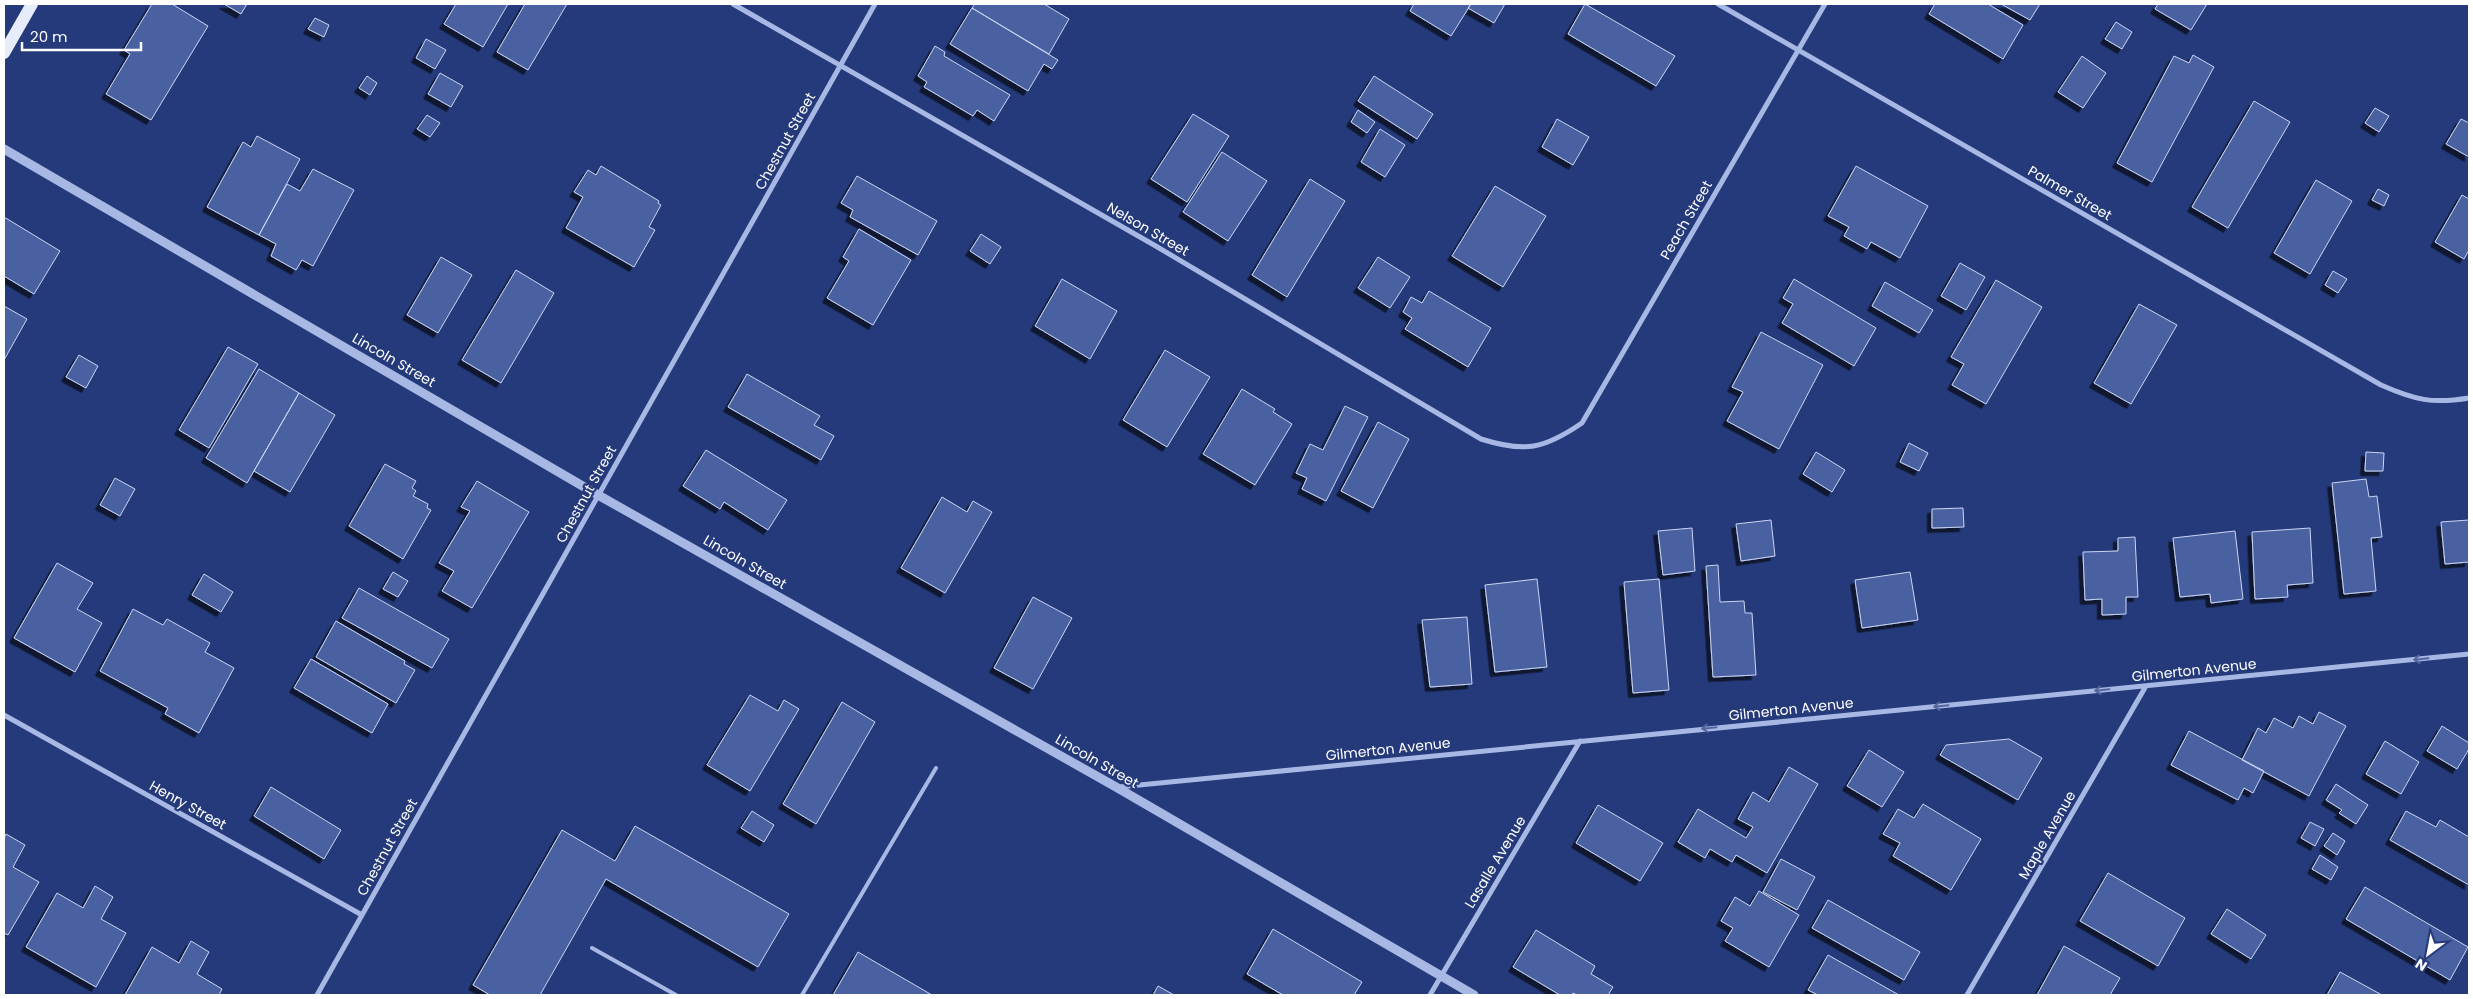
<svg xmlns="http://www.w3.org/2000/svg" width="2473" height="999" viewBox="0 0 2473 999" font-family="Poppins,sans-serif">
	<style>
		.building { fill: #4961a1; stroke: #cad5f3; filter: url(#shadow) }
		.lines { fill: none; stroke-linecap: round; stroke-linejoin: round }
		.service { stroke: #a8b8e4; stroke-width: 4 }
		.minor { stroke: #a8b8e4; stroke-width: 5 }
		.tertiary { stroke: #a8b8e4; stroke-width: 9 }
		.primary { stroke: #e7ecfc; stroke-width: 12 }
		.oneway { stroke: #53669f }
		.labels { text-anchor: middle; stroke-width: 4.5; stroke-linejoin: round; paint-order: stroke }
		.street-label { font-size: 14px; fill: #fff; stroke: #253a7a }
	</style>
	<defs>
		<filter id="shadow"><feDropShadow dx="-4.5" dy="4.5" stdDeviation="0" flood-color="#0009"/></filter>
	</defs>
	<rect width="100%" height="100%" fill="#253a7a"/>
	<path class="building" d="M152,4H172L208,26L151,120L106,94L130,54L124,50Z
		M224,4H247L241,14Z
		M456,4H508L483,47L444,24Z
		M525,4H567L528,70L497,52Z
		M975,4H1044L1069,19L1049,54L972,8Z
		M1414,4H1471L1451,36L1410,11Z
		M1471,4H1505L1494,23L1468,8Z
		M1585,4L1675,56L1656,86L1568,34Z
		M1935,4H1988L2023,25L2003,59L1929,14Z
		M2001,4H2040L2030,20Z
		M2158,4H2207L2191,30L2155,9Z
		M972,8L1058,60L1052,69L1044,64L1028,91L950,44Z
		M315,18L329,25L324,37L308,29Z
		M2116,22L2132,32L2122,49L2105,39Z
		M426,39L446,50L435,69L416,58Z
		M935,46L945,52L944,56L1010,95L994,121L977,110L973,116L924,87L927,82L918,76Z
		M2193,55L2214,67L2152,182L2117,163L2174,56L2189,63Z
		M2082,56L2106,73L2083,108L2058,92Z
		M440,73L463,86L451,107L428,94Z
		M367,76L377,83L370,95L359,88Z
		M1374,76L1433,114L1417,139L1358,101Z
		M2254,101L2290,122L2228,228L2192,207Z
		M2375,108L2389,116L2379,132L2365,123Z
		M1358,110L1375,122L1367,133L1351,122Z
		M1193,114L1229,136L1187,202L1151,179Z
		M427,115L440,123L430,137L417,129Z
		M1557,119L1589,137L1573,165L1542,147Z
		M2461,119L2469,123V157L2446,144Z
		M1380,129L1405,145L1385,177L1361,162Z
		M257,136L300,159L259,235L207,207L243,142L251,147Z
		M1222,152L1267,181L1228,241L1183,212Z
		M601,166L659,201L658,203L661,205L649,227L655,230L634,267L566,228L583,197L574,192L588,170L596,175Z
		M1856,166L1928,206L1900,258L1871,242L1867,249L1844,236L1849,227L1828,216Z
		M313,169L354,190L313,266L302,260L296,270L271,256L276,244L259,235L287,184L300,191Z
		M857,176L937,221L918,255L850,217L853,210L841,203Z
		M1310,179L1345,201L1287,297L1252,275Z
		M2316,180L2352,201L2310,274L2274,253Z
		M1495,186L1546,216L1503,287L1452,256Z
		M2378,189L2389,195L2384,206L2372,200Z
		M2462,195L2469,199V250L2464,259L2435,242Z
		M4,217L60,251L34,294L4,276Z
		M859,229L911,260L873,325L827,298L849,261L843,257Z
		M981,234L1001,247L990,264L970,251Z
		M441,257L472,275L438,333L407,315Z
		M1378,257L1410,277L1390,308L1358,288Z
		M1960,263L1985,277L1966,310L1941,296Z
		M516,270L554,293L501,383L462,360Z
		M2333,271L2347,279L2338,293L2325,285Z
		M1062,279L1117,311L1090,359L1035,326Z
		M1794,279L1876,328L1854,366L1782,323L1793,304L1783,298Z
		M1996,280L2042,307L1986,404L1952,385L1964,364L1951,357Z
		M1885,282L1933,310L1919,333L1872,306Z
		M1429,291L1491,328L1468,367L1405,329L1412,318L1403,312L1411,297L1422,303Z
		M2139,304L2177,325L2131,404L2094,383Z
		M4,306L27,319L4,360Z
		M1761,332L1823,365L1779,449L1727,421L1743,392L1732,387Z
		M228,347L258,364L209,448L179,430Z
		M1165,350L1210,377L1167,447L1123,420Z
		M79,355L98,366L86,388L66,377Z
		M259,369L299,393L247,483L206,458Z
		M747,374L820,416L814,425L834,436L821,460L728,407Z
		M1242,389L1275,409L1273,412L1292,424L1255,485L1203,454Z
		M299,393L335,415L290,492L254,471Z
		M1345,406L1368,417L1326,501L1302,489L1307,478L1296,473L1310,444L1323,450Z
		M1378,422L1409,439L1373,508L1341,491Z
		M1909,443L1928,453L1919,471L1900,462Z
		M706,450L787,500L768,530L724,502L720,509L683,486Z
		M1816,452L1845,470L1832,492L1803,474Z
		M2366,452L2384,453L2383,471H2365Z
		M385,464L416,481L412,488L416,491L413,496L428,504L427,508L431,510L403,559L349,526Z
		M115,478L135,489L120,516L100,505Z
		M2366,479L2369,497L2377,496L2382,537L2371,538L2376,591L2344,594L2332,483Z
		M477,481L529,512L472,608L442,591L454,571L439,563L470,511L461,507Z
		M942,497L967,512L973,501L992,512L945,593L901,568Z
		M1963,508L1964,527L1932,528V509Z
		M1771,520L1775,556L1741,561L1736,524Z
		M2469,520V562L2445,564L2441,522Z
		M1692,528L1695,571L1663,575L1658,531Z
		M2310,528L2313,583L2287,585L2288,597L2255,599L2252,532Z
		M2235,531L2243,599L2211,603L2210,594L2180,597L2173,538Z
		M2135,537L2138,597H2126V614L2102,615V599L2085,600L2083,552L2118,551V538Z
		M57,563L93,583L77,609L102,623L75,672L14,638Z
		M1718,565L1720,602L1744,601L1745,613H1752L1756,675L1713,677L1706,566Z
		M393,572L408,581L398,597L383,589Z
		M1910,572L1918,620L1862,628L1855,580Z
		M204,574L233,592L221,612L192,595Z
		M1537,579L1547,667L1495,672L1485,585Z
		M1659,579L1669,690L1633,693L1624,582Z
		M359,588L449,639L432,668L342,618Z
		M1033,597L1072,618L1033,689L994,668Z
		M133,609L163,625L167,619L210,643L205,652L234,668L199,733L165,714L168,708L100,671Z
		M1467,617L1472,684L1430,687L1422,620Z
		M336,621L405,661L404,664L415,670L396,703L316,657Z
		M311,659L388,704L372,733L294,688Z
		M750,695L778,711L784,700L799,709L750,791L707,765Z
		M842,702L875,722L816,824L783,804Z
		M2319,712L2346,726L2309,796L2242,760L2258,728L2266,733L2274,718L2293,728L2299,716L2313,724Z
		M2442,726L2469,743V749L2457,769L2427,751Z
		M2189,731L2264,771L2253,793L2244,788L2238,800L2171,765Z
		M2009,739L2042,758L2018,800L1940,755L1946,745Z
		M2385,741L2419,762L2401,794L2366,774Z
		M1869,750L1904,772L1882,807L1847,786Z
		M1789,767L1818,784L1767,873L1736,855L1732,862L1710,849L1705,858L1678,842L1698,809L1746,838L1753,827L1738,819L1753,792L1769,802Z
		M2336,784L2368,805L2356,824L2339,813L2342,810L2326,800Z
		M271,787L341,830L324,859L254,816Z
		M1923,804L1981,839L1951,890L1893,856L1900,843L1883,834L1898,809L1914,818Z
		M1598,805L1663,843L1640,881L1576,843Z
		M752,811L774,825L764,842L741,828Z
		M2406,811L2436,827L2440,820L2469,837V885L2390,840Z
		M2310,822L2324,829L2315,846L2301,838Z
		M635,826L789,914L758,967L606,879L540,995H490L473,985L562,830L615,861Z
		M2333,833L2345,841L2337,855L2324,846Z
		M6,834L25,845L13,867L39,882L8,935L4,933V838Z
		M2320,855L2338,867L2331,880L2312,869Z
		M1781,859L1815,877L1797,910L1763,892Z
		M2108,873L2185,918L2158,966L2080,921Z
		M95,886L113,897L101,919L126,933L96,987L26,947L57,893L83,908Z
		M2365,887L2468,947L2450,980L2346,919Z
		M1759,891L1799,915L1769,967L1725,941L1733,928L1721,921L1735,897L1750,906Z
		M1828,900L1920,952L1904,980L1812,928Z
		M2227,909L2266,935L2251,959L2211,934Z
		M1273,929L1362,982L1354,995H1283L1247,974Z
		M1536,930L1595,966L1591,974L1613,987L1608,995H1577L1573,993L1572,995H1560L1513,967Z
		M191,941L209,952L197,974L222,989L219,995H125L152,947L179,963Z
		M2064,946L2120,978L2110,995H2037Z
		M858,952L932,995H833Z
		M1828,955L1899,995H1818L1808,990Z
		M2340,972L2382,995H2327Z
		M1158,986L1174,995H1153Z"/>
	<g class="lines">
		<path class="service" d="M592,948L676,995
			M802,995L936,768"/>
		<path class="minor" d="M733,4L1154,245L1481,439C1525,453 1544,449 1582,423L1825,4
			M1718,4L2381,385C2415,400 2432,404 2469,398
			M4,715L362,915
			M1119,787L2469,654
			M317,995L875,4
			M1430,995L1580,741
			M1967,995L2146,686"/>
		<path class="tertiary" d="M4,149L598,495L1116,787L1474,995"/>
		<path class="primary" d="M4,53L32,4"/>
	</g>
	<defs><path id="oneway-shaft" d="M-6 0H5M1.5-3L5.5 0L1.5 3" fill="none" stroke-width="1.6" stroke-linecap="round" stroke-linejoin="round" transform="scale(1.25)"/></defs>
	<g class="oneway">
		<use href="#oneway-shaft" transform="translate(2421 659) rotate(174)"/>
		<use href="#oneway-shaft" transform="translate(2102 690) rotate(174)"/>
		<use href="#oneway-shaft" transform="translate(1941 706) rotate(174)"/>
		<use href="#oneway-shaft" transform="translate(1709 728) rotate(174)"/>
	</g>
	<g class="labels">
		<g class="street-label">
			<text transform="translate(785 141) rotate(-61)" y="5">Chestnut Street</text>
			<text transform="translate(2070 193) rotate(30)" y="5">Palmer Street</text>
			<text transform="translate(1686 220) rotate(-60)" y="5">Peach Street</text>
			<text transform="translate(1148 229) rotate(30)" y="5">Nelson Street</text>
			<text transform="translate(394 360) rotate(30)" y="5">Lincoln Street</text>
			<text transform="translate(586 494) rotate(-61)" y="5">Chestnut Street</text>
			<text transform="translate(745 562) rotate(30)" y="5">Lincoln Street</text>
			<text transform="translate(2194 670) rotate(-6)" y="5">Gilmerton Avenue</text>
			<text transform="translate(1791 709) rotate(-6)" y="5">Gilmerton Avenue</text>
			<text transform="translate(1388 749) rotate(-6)" y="5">Gilmerton Avenue</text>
			<text transform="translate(1097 761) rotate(30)" y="5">Lincoln Street</text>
			<text transform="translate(188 805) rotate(29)" y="5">Henry Street</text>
			<text transform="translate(2047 835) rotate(-60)" y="5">Maple Avenue</text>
			<text transform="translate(387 847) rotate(-61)" y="5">Chestnut Street</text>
			<text transform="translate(1495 862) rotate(-59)" y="5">Lasalle Avenue</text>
		</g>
	</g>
	<rect width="2473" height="999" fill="none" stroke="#ffffff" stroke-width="10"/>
	<g transform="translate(2428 954) rotate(212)" stroke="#253a7a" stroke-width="4" paint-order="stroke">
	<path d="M0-4L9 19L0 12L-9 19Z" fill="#ffffff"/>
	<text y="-8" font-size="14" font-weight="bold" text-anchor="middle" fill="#ffffff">N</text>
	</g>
	<path d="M22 42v8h119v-8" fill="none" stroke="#ffffff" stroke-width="2.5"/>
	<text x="30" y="42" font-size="15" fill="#ffffff" stroke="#253a7a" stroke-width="4" paint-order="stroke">20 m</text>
</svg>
